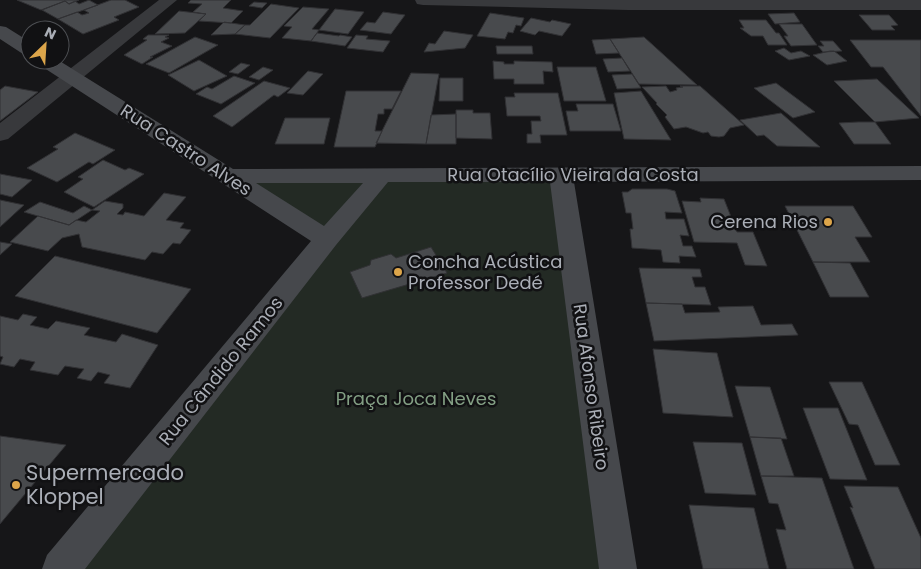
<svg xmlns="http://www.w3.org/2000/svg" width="921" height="569" viewBox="0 0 921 569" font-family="Poppins,sans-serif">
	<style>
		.green { fill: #232a24 }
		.building { fill: #484a4d; stroke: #313134 }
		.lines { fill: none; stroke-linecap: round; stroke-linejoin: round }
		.street { fill: #38393c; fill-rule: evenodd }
		.secondary { fill: #46484c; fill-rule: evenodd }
		.poi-dot { fill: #dca54a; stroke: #111113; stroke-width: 2 }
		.labels { text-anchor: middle; stroke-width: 5; stroke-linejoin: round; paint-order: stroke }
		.street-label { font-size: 18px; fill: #aaaeb6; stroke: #111113 }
		.poi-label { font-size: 18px; fill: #aaaeb6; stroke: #111113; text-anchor: end }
		.park-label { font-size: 18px; fill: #839f84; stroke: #111113 }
		.near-poi-label { font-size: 21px; fill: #aaaeb6; stroke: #111113; text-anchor: start }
	</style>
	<rect width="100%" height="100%" fill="#161618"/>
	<path class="green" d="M561,175L614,569H61L327,240L226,176Z"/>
	<path class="building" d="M17,0H79L69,4L65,1L41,10Z
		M89,0L98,5L58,19L42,10L65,1L69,4L75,1L79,4Z
		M111,0H125L139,7L114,17L119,20L83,34L58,19L77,12L82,15L89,13L84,10Z
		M191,0H231L223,8L243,11L231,23L199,21L206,14L193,12L202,4L188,3Z
		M254,2L267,3L262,8L249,6Z
		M271,4L299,8L270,38L235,34L245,25H250Z
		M303,7L329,9L312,29L319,30L311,41L282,38L292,27L284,26Z
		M335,9L364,12L348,34L319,30Z
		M179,11L206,14L185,33L155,34Z
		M383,12L405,15L391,34L360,30L367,22L375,23Z
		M490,13L524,18L521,26L516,25L513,33L508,32L505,39L477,36Z
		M794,13L800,22L775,24L768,14Z
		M859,15H889L898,25L891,26L895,30H872Z
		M531,18L550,22L552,20L571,24L562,36L539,31L535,35L520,31Z
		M739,20H766L776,33H779L787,45H768L763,36H751L740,28H744Z
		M224,22L245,25L235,34L211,35Z
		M779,24H802L817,45L791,46L784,36H788Z
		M444,31L473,35L465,48L424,52L429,43L435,44Z
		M317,33L339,36L340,35L352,37L345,46L311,41Z
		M148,35H169L165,37L169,38L161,42L172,46L150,57H153L142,64L124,55L147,40L143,39Z
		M356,35L368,36L366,39L390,41L383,52L347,48Z
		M195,37L218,45L169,73L146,64Z
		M644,37L697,85L639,84L610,39Z
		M610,39L619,53L596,54L592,40Z
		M850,40H921V116L883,67H871Z
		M820,41H833L842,51L823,52L818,46H824Z
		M496,46H532L533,54H497Z
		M784,48L791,53L801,51L810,56L789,60L775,51Z
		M830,51H834L847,61L827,65L813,55Z
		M622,58L630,71L608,72L603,59Z
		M199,60L227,76L194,91L168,75Z
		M493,61L504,62V64H514V61L552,62L553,72L543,71L544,84H514V79H494Z
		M241,63L250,65L238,74L229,72Z
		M263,67L273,70L259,80L249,77Z
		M557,67H596L606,101H564Z
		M308,71L323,74L303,95L287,93Z
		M411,73L439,74L426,144L376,143Z
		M632,74L641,88L617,89L612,75Z
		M234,76L255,83L221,104L196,94L207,87L212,89Z
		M440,78H463V101H439Z
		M877,79L919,118L875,122L834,81Z
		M264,81L290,88L278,97L274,95L232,127L213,116Z
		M776,83L815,112L793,118L754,88Z
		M5,86L38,92L0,121V90Z
		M666,86L670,92L677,90L676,88L683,87L680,86H700L744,125L730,128L724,136L719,137L711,136L708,132L703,133L686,127L674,129L665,117L667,115L656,104L657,103L642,87Z
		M346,91H401L392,109H384V114H378L375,131H382L375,147H334Z
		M641,91L671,140L624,139L614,93Z
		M514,93H558L567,135H540L541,143H527V134H532L531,121H541L540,116H507L505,97H515Z
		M576,104H613L621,131H570L566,111H578Z
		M456,110H473V113H490L492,139L456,138Z
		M781,113L820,147L777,146L764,135L757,136L740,120Z
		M456,114V144H426L431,115Z
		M285,118H330L324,144H275Z
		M858,122H875L891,144H854L839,123Z
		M75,133L115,150L93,164L89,162L57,182L27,168L58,149L53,147Z
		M103,160L125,170L129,168L144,174L94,207L64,192L83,179L78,177Z
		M0,174L32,180L12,197L0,194Z
		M632,189H667L675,191L682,213L665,212L666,219H684L689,236L680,235L683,246H692L696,257L679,256L680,263L663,262L661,250L632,248L630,229H633L631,213H626L622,192H628Z
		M164,193L186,197L166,220L184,223L180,228L191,230L180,244L173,243L163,254L152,252L145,260L82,247L79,234L62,238L48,251L10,242L38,216L69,225L76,220L86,222L100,211L92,210L105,201L123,204V208L117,214L123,215L125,212L144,216Z
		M700,198L724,199L737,232H753L767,266L745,265L737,243L694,242L682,201L701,202Z
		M0,200L24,205L0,227Z
		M40,202L73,213L84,206L92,210L69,225L24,212Z
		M785,206H853L872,237H855L870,262H813Z
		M0,242L12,244L0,255Z
		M431,247L447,273L362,298L350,272L370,265L371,260L391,254L396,258Z
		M55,256L191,289L157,333L15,296Z
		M813,262L850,263L869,297H830Z
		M639,268L700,269L702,277H692L695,287H705L711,305L646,303Z
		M646,303L682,304L685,313L720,312L718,307L753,306L761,325L792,324L798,335L654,341Z
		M23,314L37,317L30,325L48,329L56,321L90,328L84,335L116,342L122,334L158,345L130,388L104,383L110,375L98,372L91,381L77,378L84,369L65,366L58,375L30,370L35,362L20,359L14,367L0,364L3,357L0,356V316L18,320Z
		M653,349L717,353L733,417L663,413Z
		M829,382H862L900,465H875L858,425L849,424Z
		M735,386L770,387L787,439L750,437Z
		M803,408H838L867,480L830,479Z
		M0,436L66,445L0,524Z
		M750,437L781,438L794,476H761Z
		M693,442L742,443L756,495L705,493Z
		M761,476L822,478L854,569H787L776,529L786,530L778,504L769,503Z
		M844,486L898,487L921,538V569H875L850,507L853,508Z
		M689,505L754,508L769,569H703Z"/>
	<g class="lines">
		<path class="street" d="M159,0H177L8,139L0,141V123Z
			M415,0H921V10H628L423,5L417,4Z"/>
		<path class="secondary" d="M0,26L6,27L30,42V56L23,54L0,39Z
			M36,60H58L233,169L921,166V180L574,182L637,569H599L550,182H388L336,245L85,569H42L47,555L311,241L38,64ZM256,183H363L324,226Z"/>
	</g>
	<g class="poi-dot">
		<circle cx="828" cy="222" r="5"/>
		<circle cx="398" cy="272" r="5"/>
		<circle cx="16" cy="485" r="5"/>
	</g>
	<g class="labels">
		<g class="street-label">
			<text transform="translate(186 150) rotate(33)" y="6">Rua Castro Alves</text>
			<text x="573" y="181">Rua Otacílio Vieira da Costa</text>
			<text transform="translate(221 371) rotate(-51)" y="6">Rua Cândido Ramos</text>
			<text transform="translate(591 387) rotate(82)" y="6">Rua Afonso Ribeiro</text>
		</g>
		<g class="poi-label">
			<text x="818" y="228">Cerena Rios</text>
			<text x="408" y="268" text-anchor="start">Concha Acústica<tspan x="408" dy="21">Professor Dedé</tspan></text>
		</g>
		<g class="park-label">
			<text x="416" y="405">Praça Joca Neves</text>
		</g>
		<g class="near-poi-label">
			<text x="26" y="480">Supermercado<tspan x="26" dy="24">Kloppel</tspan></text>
		</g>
	</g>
	<g transform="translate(45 45) rotate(25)"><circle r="24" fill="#111113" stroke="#4e5054"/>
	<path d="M0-4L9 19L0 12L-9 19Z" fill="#dca54a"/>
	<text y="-8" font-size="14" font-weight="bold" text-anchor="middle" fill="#aaaeb6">N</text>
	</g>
</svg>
